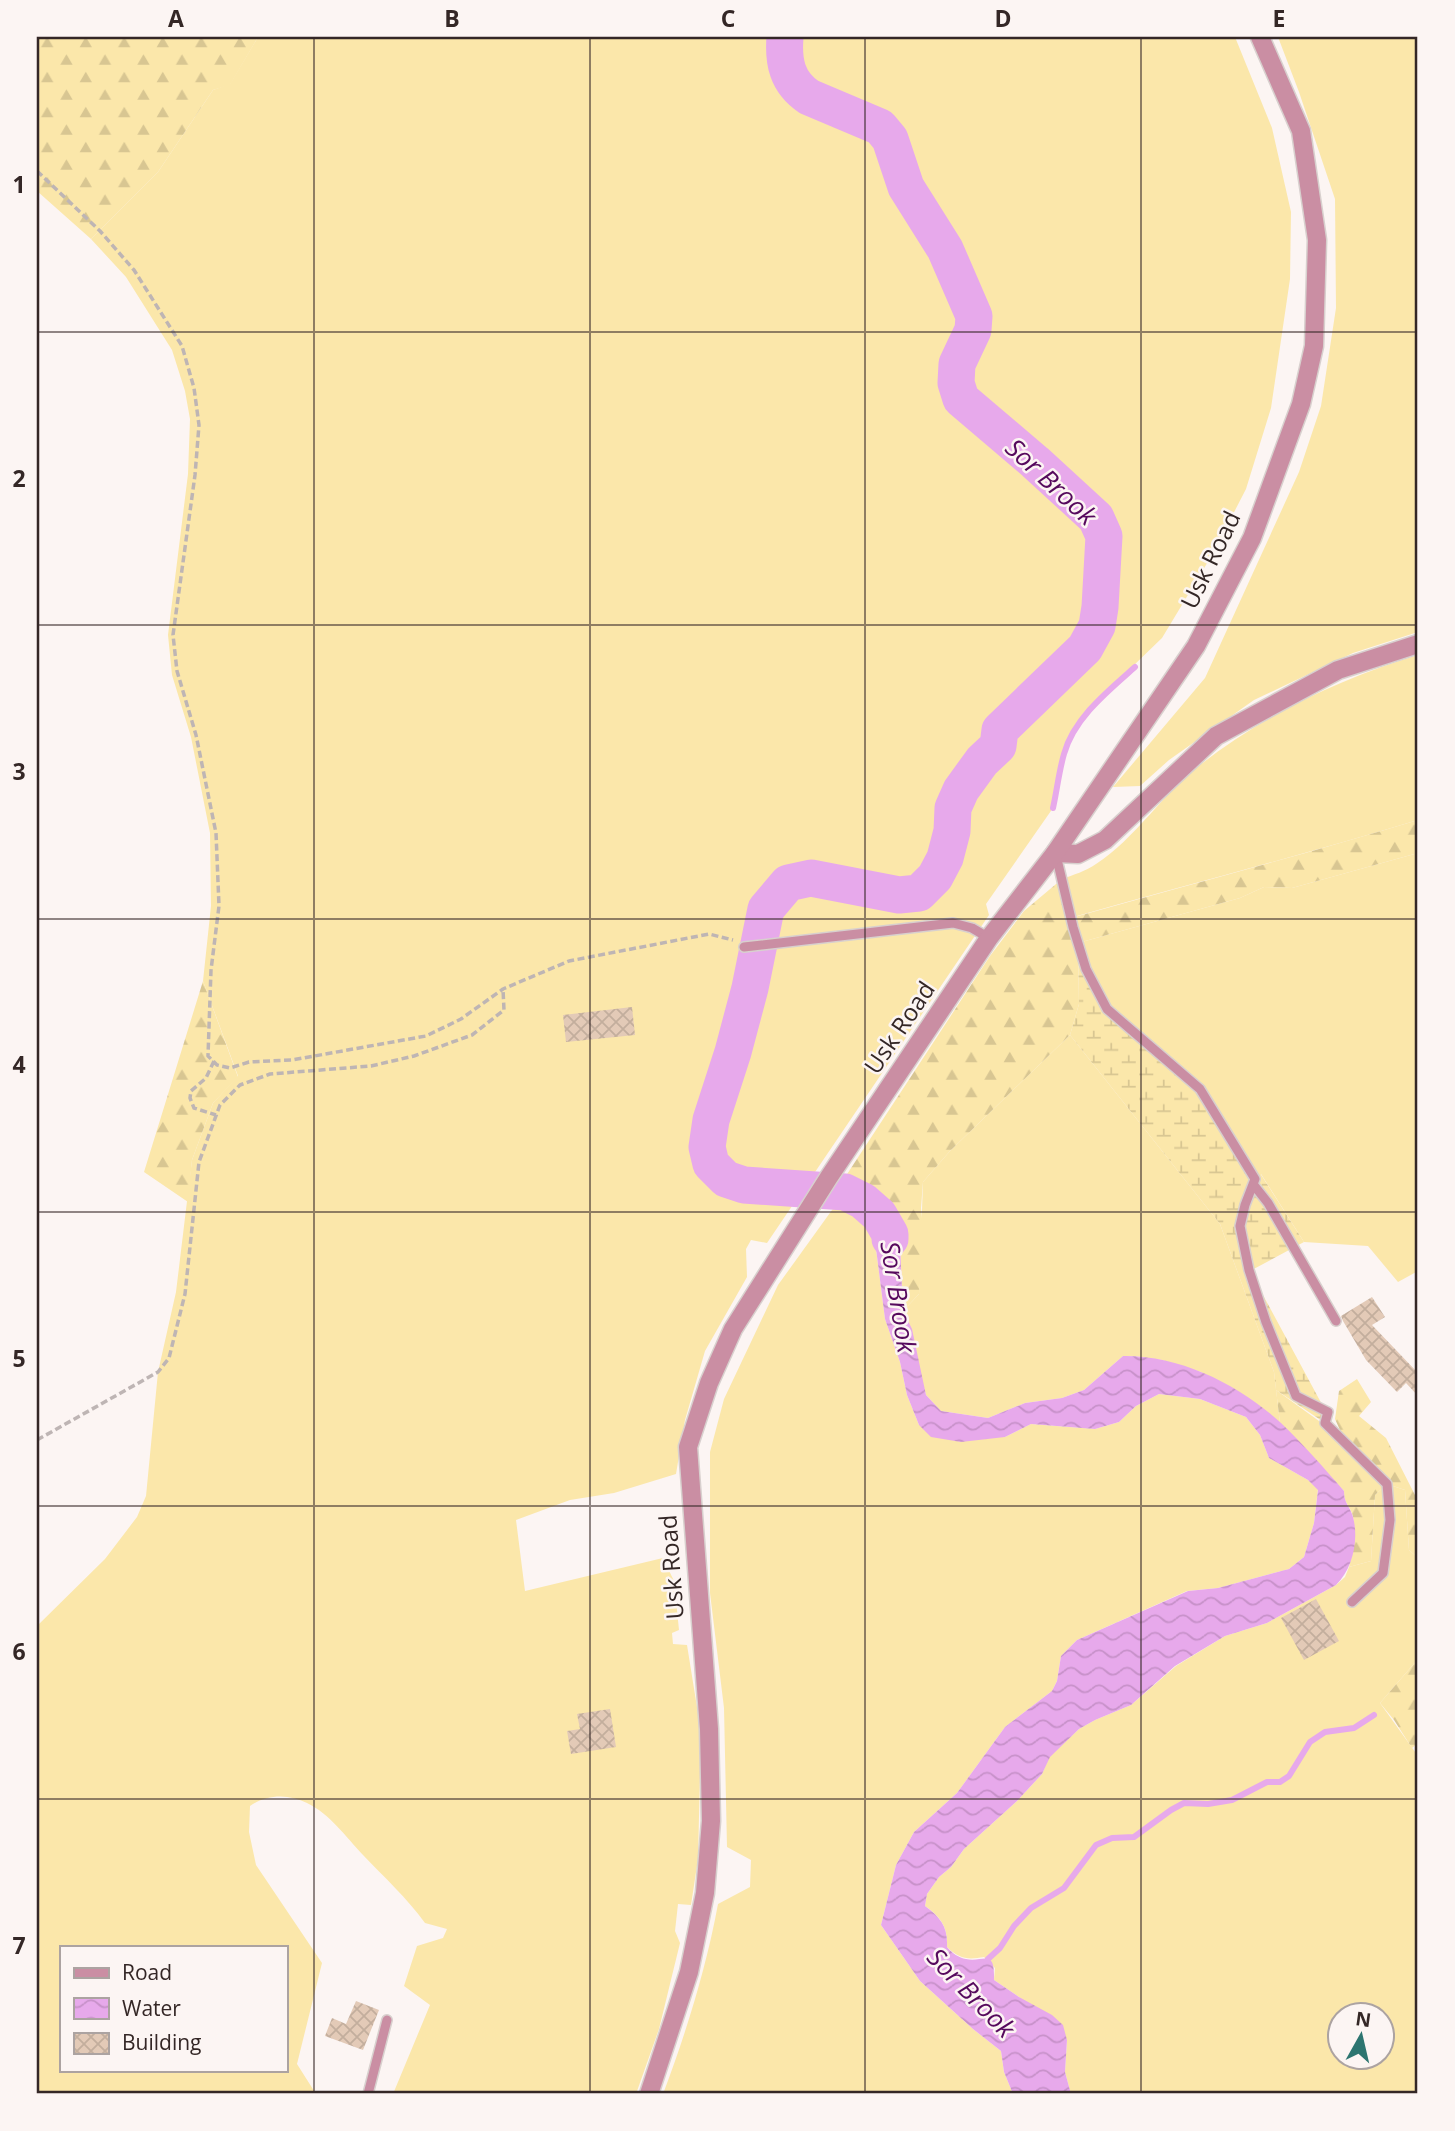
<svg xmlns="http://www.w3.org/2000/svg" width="1455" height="2131" viewBox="0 0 1455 2131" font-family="'Open Sans',sans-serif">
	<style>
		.grass { fill: #fbe7aa; fill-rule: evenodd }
		.forest { fill: url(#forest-firs) }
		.wetland { fill: url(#wetland-marsh) }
		.water { fill: url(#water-waves) }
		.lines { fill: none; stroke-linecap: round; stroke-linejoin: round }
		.stream { stroke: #e7a9eb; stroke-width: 6 }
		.river { stroke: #e7a9eb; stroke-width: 37 }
		.building { fill: url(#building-cross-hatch) }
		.service-casing { stroke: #d8d0ce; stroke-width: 12 }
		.minor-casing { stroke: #d8d0ce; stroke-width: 21 }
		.tertiary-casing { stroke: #d8d0ce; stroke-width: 21 }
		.path { stroke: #beb5b4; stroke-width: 3.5; stroke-dasharray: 7 3.5; stroke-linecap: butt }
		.service { stroke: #ca8ea3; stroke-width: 9 }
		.minor { stroke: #ca8ea3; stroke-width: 18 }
		.tertiary { stroke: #ca8ea3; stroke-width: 18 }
		.grid { fill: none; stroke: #342726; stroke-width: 2; stroke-opacity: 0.55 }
		.labels { text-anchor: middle; stroke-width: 5; stroke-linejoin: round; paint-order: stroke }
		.street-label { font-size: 24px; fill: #342726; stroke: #fcf5f3 }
		.water-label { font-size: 26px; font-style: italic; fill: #56095d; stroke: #fcf5f3 }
		.neatline { fill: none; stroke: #342726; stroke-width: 2.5 }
		.grid-label { font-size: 23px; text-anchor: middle; font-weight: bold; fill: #342726 }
	</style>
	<defs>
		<pattern id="forest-firs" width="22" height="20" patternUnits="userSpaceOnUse" patternTransform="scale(1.75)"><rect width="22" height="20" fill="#fbe7aa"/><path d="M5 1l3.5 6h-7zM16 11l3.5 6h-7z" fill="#d8c692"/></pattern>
		<pattern id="wetland-marsh" width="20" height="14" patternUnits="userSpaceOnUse" patternTransform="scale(1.75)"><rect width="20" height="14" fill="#fbe7aa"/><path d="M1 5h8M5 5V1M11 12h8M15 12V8" fill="none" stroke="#d8c692"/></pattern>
		<pattern id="water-waves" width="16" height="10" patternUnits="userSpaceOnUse" patternTransform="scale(1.75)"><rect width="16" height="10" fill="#e7a9eb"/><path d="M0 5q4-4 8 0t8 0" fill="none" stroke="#c791c9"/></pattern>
		<pattern id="building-cross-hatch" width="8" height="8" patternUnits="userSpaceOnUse" patternTransform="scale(1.75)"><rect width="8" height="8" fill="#e3cab7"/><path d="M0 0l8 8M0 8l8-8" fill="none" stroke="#c3ae9d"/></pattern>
	</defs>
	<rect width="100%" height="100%" fill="#fcf5f3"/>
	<path class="grass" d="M258,37H1235L1272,128L1291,212L1290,279L1271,408L1246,489L1212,555L1162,638L1101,697L1078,725L1064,752L1053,808L986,904L989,915L767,1243L751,1240L746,1249L747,1277L705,1351L685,1420L676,1474L614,1493L570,1500L516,1520L525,1591L663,1558L674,1581L679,1630L672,1633L673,1644L687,1645L701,1732L698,1859L691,1905L678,1904L675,1931L680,1943L659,2029L636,2094H393L430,2005L404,1986L417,1946L443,1938L447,1929L425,1923C407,1898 384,1877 363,1855C346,1837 330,1814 307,1803C289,1794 267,1794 250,1806L249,1832L256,1865L322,1963L297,2064L316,2094H37V1626L105,1559L137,1517L146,1496L158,1372L176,1292L192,1160L213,1103L238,1076L203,981L211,906L210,833L191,737L172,675L168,635L188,474L190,419L185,391L172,350L126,277L91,239L158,172L213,90L230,84ZM61,1947H285V2070H61Z
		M1278,37H1418V632L1353,653L1254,700L1169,760L1140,786L1113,787L1205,678L1299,472L1321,406L1336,308L1335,199L1299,92Z
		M1418,655V820C1303,855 1186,885 1070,918L1062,879C1073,875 1086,871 1096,864C1136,838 1162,794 1200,765C1264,715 1341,678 1418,655Z
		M1418,853V1271L1398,1282L1368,1246L1304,1242L1261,1174L1255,1179L1107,1009L1078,943L1240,898L1264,887L1292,888Z
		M1070,1035L1220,1224L1274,1372L1280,1423L1248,1398L1201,1372L1162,1360L1134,1356H1123L1084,1390L1062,1398L1025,1403L988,1418L941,1411L926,1395L903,1311L919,1294L923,1182L950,1151Z
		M845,1192L863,1201L874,1233L885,1319L900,1362L907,1395L919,1425L1005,1437L1031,1424L1095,1429L1119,1422L1136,1406L1159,1394L1200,1399L1246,1417L1260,1435L1269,1458L1308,1480L1318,1489L1314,1523L1304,1557L1289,1569L1218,1588L1187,1591L1077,1640L1061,1656L1057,1681L1052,1691L1005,1727L957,1793L914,1832L896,1865L881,1925L920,1981L973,2029L1001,2051L1004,2072L1013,2094H663C686,2033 706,1969 718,1904L750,1887L751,1860L727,1847L724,1708L710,1593V1452L724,1399L778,1285Z
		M1387,1484L1405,1490L1409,1550L1418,1558V1659L1380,1703L1418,1756V2094H1071L1065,2072L1067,2040L1019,1997L994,1980L995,1968L984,1957C968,1960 959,1959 947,1947C948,1927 941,1917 925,1906L927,1894L939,1877L951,1867L964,1849L1017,1801L1042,1774L1049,1757L1079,1729L1095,1720L1131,1705L1176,1666L1225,1636L1267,1623L1336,1585L1345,1577L1349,1567L1371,1561L1375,1495ZM1340,2016H1382V2058H1340Z"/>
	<path class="forest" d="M37,37H258L230,85L213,90L158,172L91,239L37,191Z
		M1418,820V853L1292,888L1264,887L1240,898L1078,943L1079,1004L1070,1035L950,1151L923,1182L921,1208L924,1239L919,1294L903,1311L899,1222C880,1211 859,1194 836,1191L990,956L1024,911L1062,879L1071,918C1187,885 1303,855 1418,820Z
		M203,981L238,1077L213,1103L192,1160L188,1202L144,1172Z
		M1357,1379L1371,1402L1359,1416L1386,1438L1418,1501V1558L1409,1550L1405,1490L1387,1484L1375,1495L1371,1561L1349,1567C1353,1552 1356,1533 1353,1517C1351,1506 1344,1505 1344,1491L1280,1423L1276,1390L1344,1439L1335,1419L1339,1391Z
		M1418,1659V1743L1412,1748L1394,1720L1380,1703Z"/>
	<path class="wetland" d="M1078,943L1107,1009L1200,1089L1255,1179L1260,1173L1304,1242L1250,1271L1325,1410V1423L1276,1390L1274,1372L1220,1224L1070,1035L1079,1004Z"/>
	<path class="water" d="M863,1201L899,1222L903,1311L912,1329L926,1395L941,1411L988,1418L1025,1403L1062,1398L1084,1390L1123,1356C1180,1355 1240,1385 1281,1423C1302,1443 1325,1469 1344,1491C1344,1504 1350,1506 1353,1517C1359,1539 1353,1569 1336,1585L1267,1623L1225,1636L1175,1666L1131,1705L1095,1720L1079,1729L1050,1757L1042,1774L1017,1801L964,1849L951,1867L939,1877L927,1894L925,1906C941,1918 948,1927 947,1947C952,1953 959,1958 966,1959C983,1963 995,1947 994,1980L1019,1997L1052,2015L1063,2025L1067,2040L1065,2072L1071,2094H1013L1004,2072L1001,2051L973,2029L920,1981L881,1925L896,1865L914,1832L957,1793L1005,1727L1052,1691L1057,1681L1061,1656L1077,1640L1188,1591L1218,1588L1289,1569L1304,1557L1314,1523L1318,1490L1308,1480L1269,1458L1260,1435L1246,1417L1200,1399L1159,1394L1136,1406L1119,1422L1095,1429L1031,1424L1005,1437L961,1442L931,1437L919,1425L907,1395L900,1362L885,1319L874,1233Z"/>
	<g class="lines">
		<path class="stream" d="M1053,808C1057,790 1059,771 1064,754C1074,718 1108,691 1135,667
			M988,1959L1000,1948L1014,1926L1031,1908L1064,1888L1096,1845L1112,1838L1134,1837L1171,1810L1184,1803L1208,1804L1232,1800L1267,1782H1280L1289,1776L1310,1742L1325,1732L1354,1728L1374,1715"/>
		<path class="river" d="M785,37C783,62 787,82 809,97L880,127L890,139L906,187L945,249L974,316L973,330L957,364L956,383L961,399L1035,462L1096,518L1104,536L1100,607L1097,626L1085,648L1000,730L998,746L982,761L961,790L953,808L952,831L945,858L935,877L919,893L899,895L811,878L788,883L766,909L750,988L733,1052L711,1120L707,1147L711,1164L726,1179L744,1185L845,1192L863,1201L879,1215L890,1234V1239"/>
	</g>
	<path class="building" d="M632,1007L635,1035L566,1042L563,1015Z
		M1372,1297L1385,1317L1372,1325L1418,1373V1396L1406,1383L1397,1392L1366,1360L1343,1321L1341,1316Z
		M1316,1599L1339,1641L1304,1660L1281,1618Z
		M610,1709L616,1747L571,1754L567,1731L580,1729L577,1714Z
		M356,2001L379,2010L363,2050L325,2036L332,2018L346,2024Z"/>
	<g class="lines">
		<g class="service-casing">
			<path id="service" d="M1056,855L1073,927L1086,969L1107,1009L1200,1089L1255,1179L1245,1205L1240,1226L1249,1270L1266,1322L1296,1396L1328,1412L1325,1423L1387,1484L1390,1520L1383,1573L1352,1602
				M744,947L953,923L972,928L989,938
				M1253,1184L1268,1203L1336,1321
				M368,2094L387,2020"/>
		</g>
		<g class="minor-casing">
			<path id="minor" d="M1055,853L1078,854L1105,840L1216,736L1338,670L1418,644"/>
		</g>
		<g class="tertiary-casing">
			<path id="tertiary" d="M649,2094L689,1972L705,1893L711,1821L709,1729L688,1447L709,1383L733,1329L829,1177L989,938L1055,853L1196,646L1252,538L1301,404L1314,346L1317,240L1301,131L1260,37"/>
		</g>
		<path class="path" d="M37,171L100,231L134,270L182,346L194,388L199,425L195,475L173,635L177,671L196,735L216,833L219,906L211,970L208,1056L217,1065L230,1068L249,1062L292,1060L426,1036L461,1019L503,989L569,961L709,934L733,940
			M214,1061L206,1078L191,1091L190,1098L194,1108L216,1115
			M37,1440L158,1372L169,1358L185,1294L199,1162L220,1105L240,1085L270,1074L371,1066L414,1056L472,1035L504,1010L503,989"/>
		<use href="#service" class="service"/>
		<use href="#minor" class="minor"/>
		<use href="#tertiary" class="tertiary"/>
	</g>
	<path class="grid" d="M314,37V2094M590,37V2094M865,37V2094M1141,37V2094M37,332H1418M37,625H1418M37,919H1418M37,1212H1418M37,1506H1418M37,1799H1418"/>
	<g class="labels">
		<g class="street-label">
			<text transform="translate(1211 560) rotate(-64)" y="8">Usk Road</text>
			<text transform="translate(900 1028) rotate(-56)" y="8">Usk Road</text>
			<text transform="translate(672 1567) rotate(-94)" y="8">Usk Road</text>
		</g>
		<g class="water-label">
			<text transform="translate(1051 482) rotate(43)" y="9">Sor Brook</text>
			<text transform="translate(898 1297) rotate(81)" y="9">Sor Brook</text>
			<text transform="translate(971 1993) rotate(46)" y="9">Sor Brook</text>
		</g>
	</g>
	<rect width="1455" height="2131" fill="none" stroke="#fcf5f3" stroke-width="77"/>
	<rect x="60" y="1946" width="228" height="126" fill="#fcf5f3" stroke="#aca3a1" stroke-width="2"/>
	<rect x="74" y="1968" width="35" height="10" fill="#ca8ea3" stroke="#aca3a1" stroke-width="2"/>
	<text x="122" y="1980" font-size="21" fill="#342726">Road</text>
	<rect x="74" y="1998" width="35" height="21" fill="url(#water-waves)" stroke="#aca3a1" stroke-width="2"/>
	<text x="122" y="2016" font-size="21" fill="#342726">Water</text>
	<rect x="74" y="2033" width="35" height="21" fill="url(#building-cross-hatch)" stroke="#aca3a1" stroke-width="2"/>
	<text x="122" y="2050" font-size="21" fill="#342726">Building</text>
	<g transform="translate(1361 2036) rotate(8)"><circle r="33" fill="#fcf5f3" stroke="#aca3a1" stroke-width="2"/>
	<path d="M0-5L12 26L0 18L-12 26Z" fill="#2d7570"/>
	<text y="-10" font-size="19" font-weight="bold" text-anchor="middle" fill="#342726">N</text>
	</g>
	<rect x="38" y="38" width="1378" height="2054" class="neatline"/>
	<g class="grid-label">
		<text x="176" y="27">A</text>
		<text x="452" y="27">B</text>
		<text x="728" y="27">C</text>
		<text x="1003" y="27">D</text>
		<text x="1279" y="27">E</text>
		<text x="19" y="193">1</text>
		<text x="19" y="487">2</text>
		<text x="19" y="780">3</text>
		<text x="19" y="1073">4</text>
		<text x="19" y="1367">5</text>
		<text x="19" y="1660">6</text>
		<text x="19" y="1954">7</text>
	</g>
</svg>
